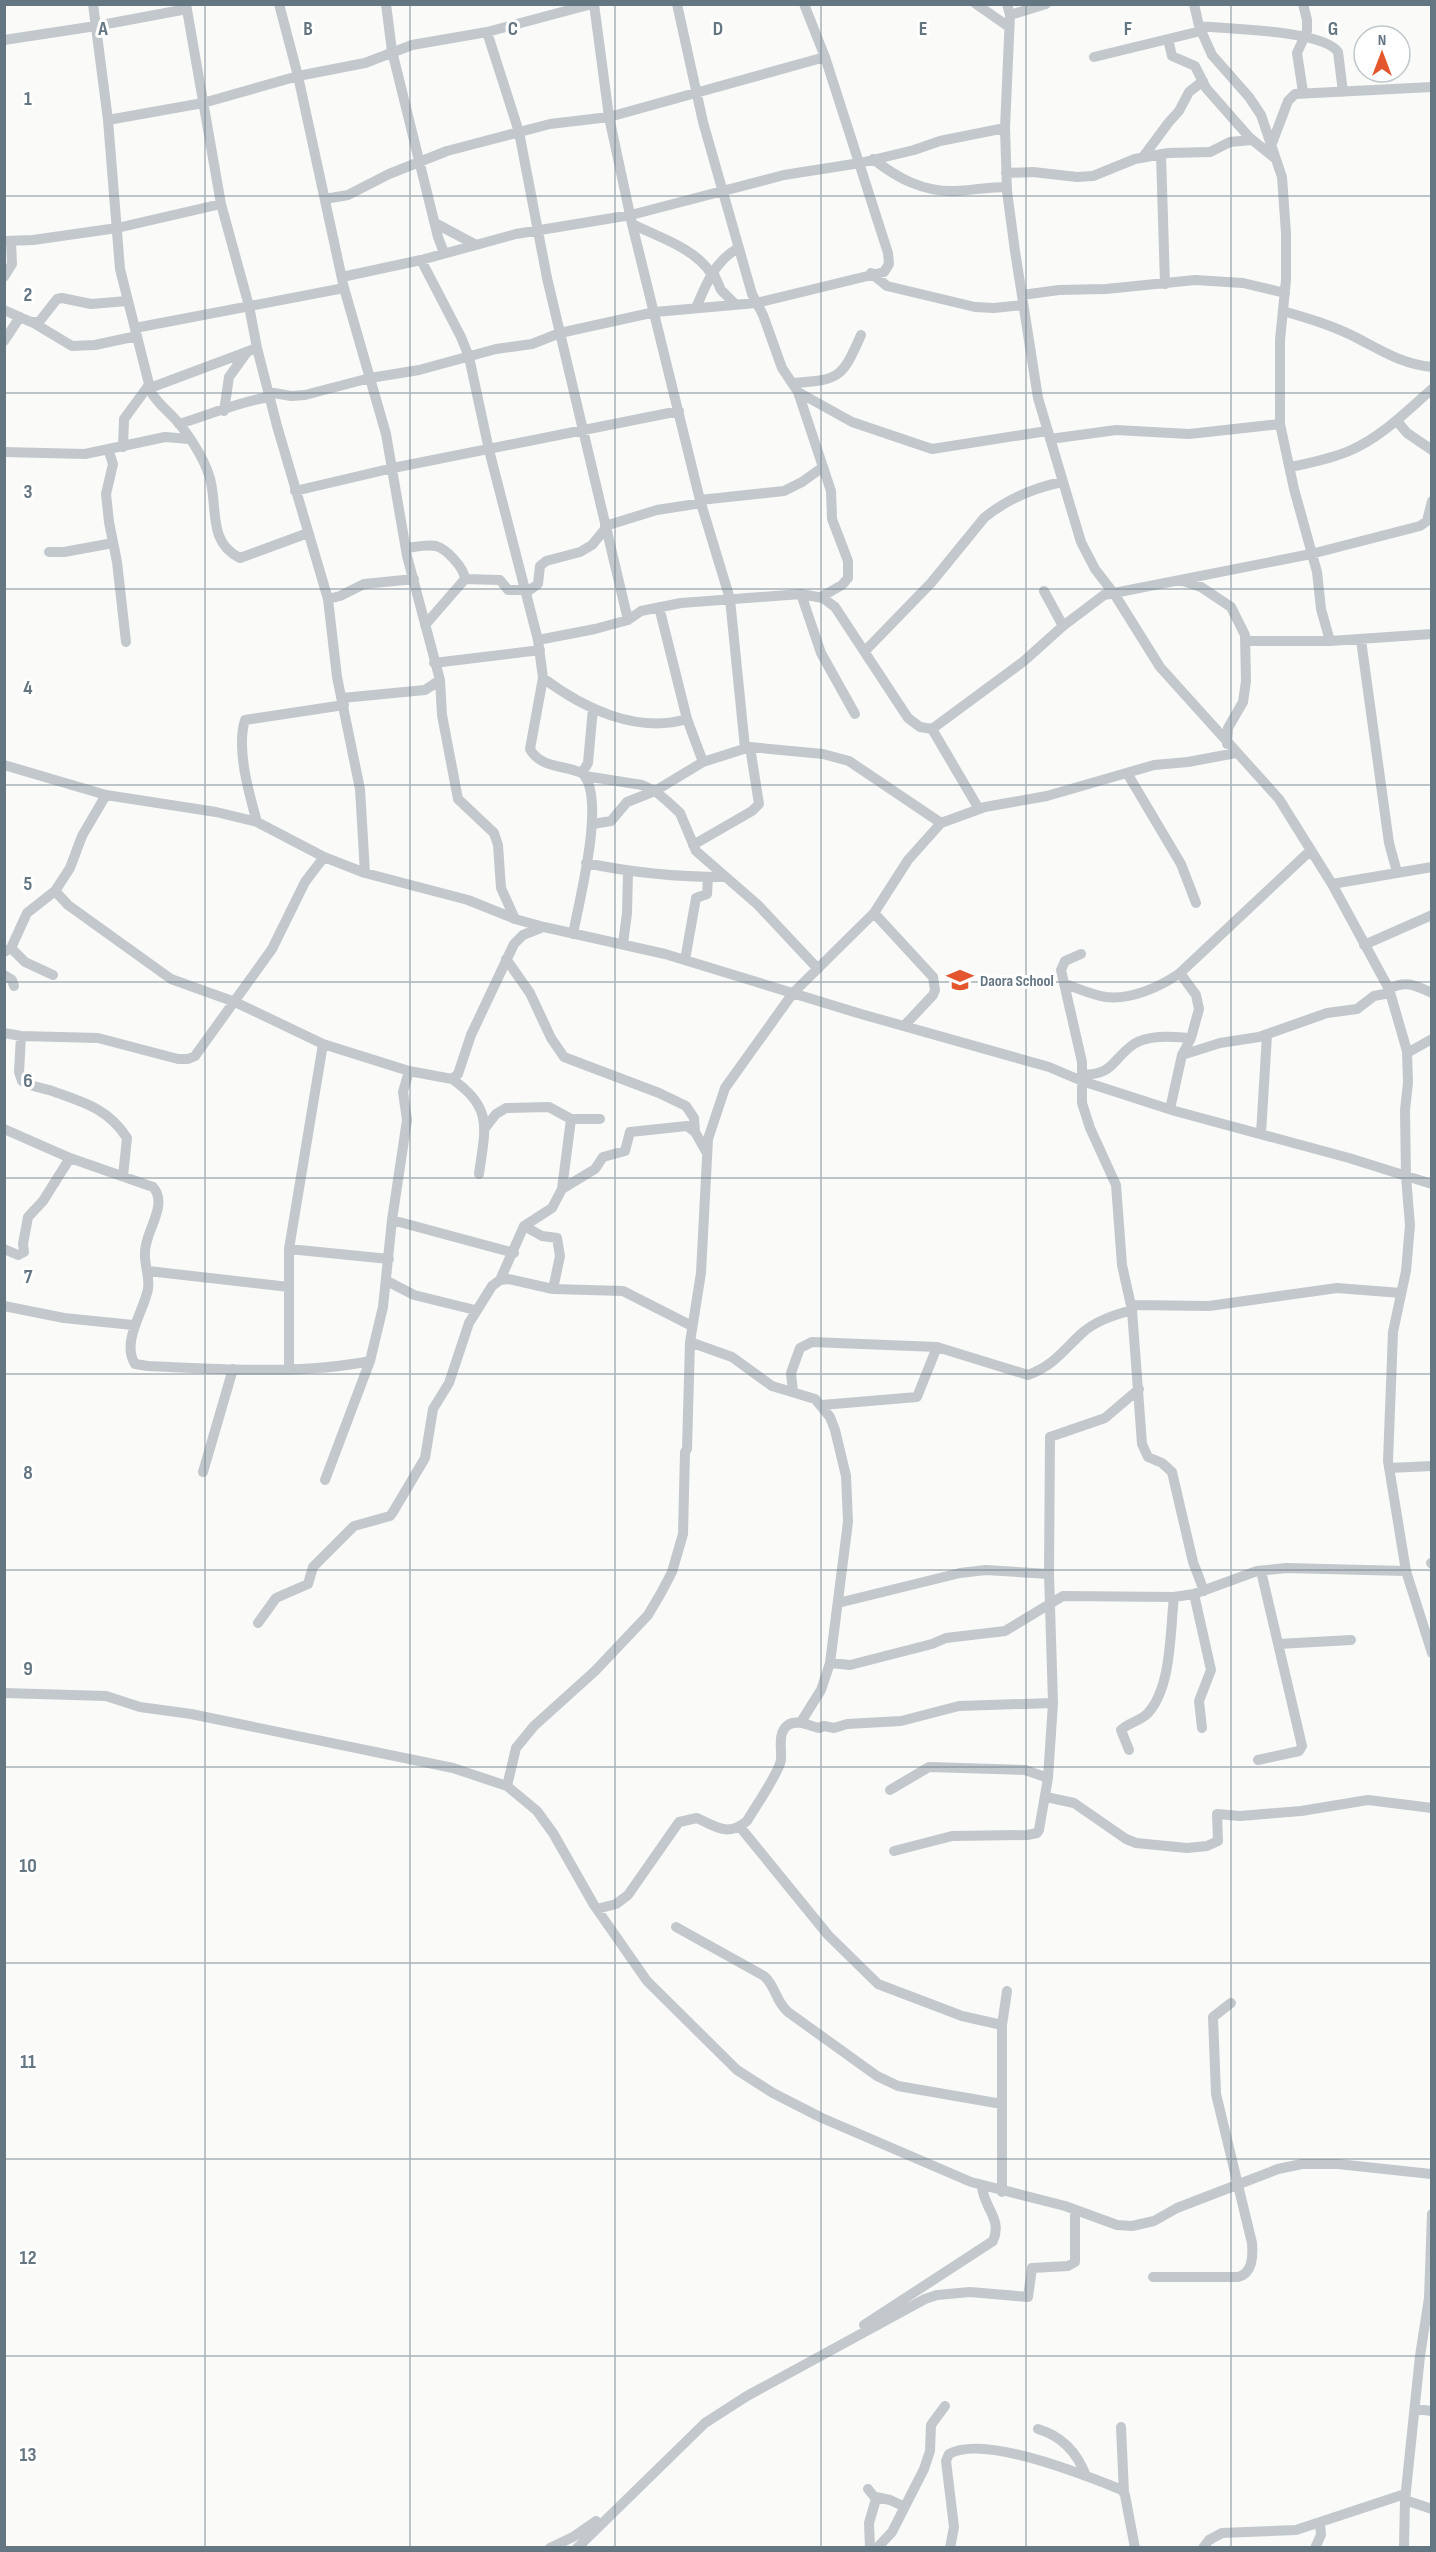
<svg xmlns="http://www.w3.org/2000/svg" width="1436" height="2552" viewBox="0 0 1436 2552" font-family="'Sofia Sans Condensed',sans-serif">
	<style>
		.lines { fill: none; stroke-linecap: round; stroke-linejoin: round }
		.street { stroke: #c3c8cc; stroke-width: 10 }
		.grid { fill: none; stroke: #657683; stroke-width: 1.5; stroke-opacity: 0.55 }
		.labels { text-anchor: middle; stroke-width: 6; stroke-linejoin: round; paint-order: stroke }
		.poi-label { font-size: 16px; font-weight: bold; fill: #657683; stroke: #fff; text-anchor: start }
		.grid-label { font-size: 20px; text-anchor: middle; font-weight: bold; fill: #657683; stroke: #fff; stroke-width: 6; stroke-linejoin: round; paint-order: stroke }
	</style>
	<rect width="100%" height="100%" fill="#fafaf8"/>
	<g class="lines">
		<path class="street" d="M93,4L108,120L120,269L151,392C158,404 166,409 175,419C188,433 203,457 209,475C219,504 206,542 240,558L308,533
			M186,4L221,204L249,306L257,348L277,426L328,599L337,677L360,789L365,873
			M279,4L298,76L344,288L386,434L407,556L440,680L442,715L458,799L494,833L498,845L501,888L515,919
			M386,4L392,51L438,237L444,253
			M594,4L609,117L632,224L700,500L730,599L745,748
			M677,4L703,122L752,294L763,315L782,368L798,392L831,491L832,519L848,561V578L842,585L821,597
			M976,4L1009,27
			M1007,4L1010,15L1005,128L1007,191L1015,251L1038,398L1081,542L1095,569L1115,595L1160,667L1279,799L1332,884L1389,989L1407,1051L1408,1083L1405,1110L1406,1177L1410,1225L1406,1271L1393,1332L1388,1461L1406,1571L1432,1653
			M1194,4L1199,26L1212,55L1249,97L1261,115L1282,177L1286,233V280L1280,340V424L1294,489L1317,572L1321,609L1330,641
			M1303,4L1307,20V31L1297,53L1303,92
			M1010,15L1046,4
			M1199,26C1227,29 1323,30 1338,52L1343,92
			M487,32L519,132L547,278L628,620
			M1168,39L1172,56L1195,66L1206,88L1250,138L1276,159
			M4,40L96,26L187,9
			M1094,57L1201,31
			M108,120L203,103L298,76L365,63L412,45L487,32L592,4
			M1271,146L1288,101L1295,94L1432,87
			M1161,154L1165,284
			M1143,157L1169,122L1179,111L1189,92L1203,81
			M873,159C897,178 923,192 955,191C973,190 989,187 1007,187
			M1006,173L1033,172L1077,177L1093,176L1135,159L1168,153L1210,152L1230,142L1252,140
			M325,199L348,195L389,174L447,151L550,124L609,117L825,57
			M435,223L476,245
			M632,224C658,237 696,248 712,275
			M4,241L33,240L117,228L221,204
			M421,260L461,337L469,357L489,450L538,640L543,678L530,749C540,768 564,765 582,773C607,796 579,901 573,934
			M713,272L721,290L735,304
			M871,273L887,286L975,307L994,308L1023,305
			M4,277L12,264L11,242
			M342,277L421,260L516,234L631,215L784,175L860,163L914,150L940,141L1005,128
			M1022,295L1059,290L1106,289L1195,280L1243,283L1285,293
			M696,308C706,284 715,261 738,248
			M4,310L31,322H39L57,299L62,298L91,304L127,301
			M1283,311C1307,318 1331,325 1353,336C1381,350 1401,364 1432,367
			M32,322L72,346L95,345L137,336
			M135,328L344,288
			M4,341L20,317
			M793,383C840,380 842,378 861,335
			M150,388L257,348
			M268,392L291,396L305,395L370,378L419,370L496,349L532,344L560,333L655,312L756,303L884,272L889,264L888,253L825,57L804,4
			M798,392L852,422L932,449L1047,431
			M224,411L229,377L247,352
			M1397,421L1407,433L1432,450
			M179,424C209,415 238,402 269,397
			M1050,439L1116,430L1189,434L1280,424
			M123,447L124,419L149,385
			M108,449L113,464L106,494L109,522L117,562L126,642
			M4,452L85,454L165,437L189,439
			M1290,467C1310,463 1330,459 1349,451C1380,438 1406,412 1432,389
			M295,491L393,468L679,411
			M700,500L784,491L802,482L823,467
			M605,526L657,510L702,503
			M406,548C415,547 427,544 436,546C447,549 464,568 465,579L500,580L508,590H527
			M49,552H64L113,543
			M1180,580L1201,587L1231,607L1245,635L1246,681L1243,702L1228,728L1227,744
			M1044,591L1063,626
			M527,592L538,584L540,566L546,561L580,552L592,545L606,528
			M801,594L821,653L855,714
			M328,599L340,596L364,584L414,579
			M659,607L687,719L703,762
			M425,625L465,579
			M538,640L595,629L628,620L641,611L681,603L801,594L823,598L835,607L908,718L920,727L932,729L1024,661L1063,626L1104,595L1311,554L1420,526L1427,521L1432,501
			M1361,640L1389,843L1397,872
			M1245,641H1330L1432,634
			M865,651L931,583L984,518C1007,499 1033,488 1062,482
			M434,663L540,650
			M543,678C583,708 636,734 687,719
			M342,698L425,690L440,680
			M932,729L979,809
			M4,765L106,795L216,812L257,822L324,857L365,873L468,900L515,919L544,927L665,954L861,1014L1049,1067L1082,1081L1175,1111L1349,1158L1432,1184
			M582,773L588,763L593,708
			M1127,773L1181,864L1196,903
			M585,776L642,785L655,791L667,801L680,813L696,851L758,905L818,969
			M257,822C249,794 236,748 245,720L344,705
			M593,824L611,821L627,802L655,791L703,762L750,747L823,754L849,761L941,823
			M693,845L752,811L759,804L750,747
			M586,863C633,873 677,877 725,877
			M1332,884L1432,867
			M55,891L68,905L171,979L235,1002L323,1044L409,1071L452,1079L458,1074L471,1035L514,944L523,935L543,927
			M874,913L933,977L935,990L933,995L904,1026
			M623,944L627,913L628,872
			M1364,945L1432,915
			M11,948L25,962L53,975
			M4,952L11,948L27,913L55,891L70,868L82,836L106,795
			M1081,954L1065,961L1061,970L1082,1062V1103L1090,1128L1116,1185L1122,1265L1132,1310L1142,1444L1148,1457L1162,1463L1172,1472L1193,1562L1204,1591
			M506,959L530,993L551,1038L564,1057L659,1093L686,1106L694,1118L695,1132
			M685,960L696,898L707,894L708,877
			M4,975L12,980L14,986
			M1065,984C1079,989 1092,995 1106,997C1131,1000 1160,987 1180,973L1311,850
			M1389,989C1406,980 1415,985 1432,993
			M4,1033L21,1036L98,1038L178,1059H188L195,1056L272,949L305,882L324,857
			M21,1036L19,1072L22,1081C30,1086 40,1088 49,1090C81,1101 108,1108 127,1138L123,1176
			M1407,1053L1432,1039
			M1182,1055L1220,1043L1259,1037L1327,1013L1357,1009L1374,996L1390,993
			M1083,1075C1115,1074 1111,1060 1134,1044C1150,1034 1174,1037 1191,1038
			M452,1079C494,1108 485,1129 479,1174
			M1170,1109L1182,1055L1191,1038L1199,1009L1196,995L1180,973
			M485,1128L496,1114L506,1108L549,1107L571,1119H600
			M4,1129L70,1158L153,1187C169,1205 145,1231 145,1252C144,1265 150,1276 148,1289C144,1311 121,1342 135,1364L148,1366C220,1369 300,1375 370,1361
			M1261,1134L1267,1035
			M562,1189L595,1169L603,1157L625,1151L630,1132L687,1126L695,1132L707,1153
			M392,1220L514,1253
			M524,1226L542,1236L557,1238L560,1256L553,1289
			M4,1249L18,1255L24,1252L23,1244L28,1217L43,1201L70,1158
			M289,1249L389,1259
			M148,1271L289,1287
			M500,1280L524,1226L552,1208L562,1189L571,1119
			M387,1281L414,1295L475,1310
			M1132,1305L1209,1306L1337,1288L1401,1293
			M4,1306L64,1318L133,1325
			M690,1342L732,1357L772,1386L815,1399L830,1417L835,1430L846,1476L848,1522L830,1663L821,1690L801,1722
			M289,1368V1249L323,1044
			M793,1392L791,1373L800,1348L812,1342L937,1347L1028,1375C1053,1366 1063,1351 1081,1334C1095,1321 1114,1315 1132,1310
			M822,1405L917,1397L937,1347
			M1389,1468L1432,1466
			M203,1472L233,1369
			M325,1480L370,1361L383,1307L392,1220L407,1120L403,1092L409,1071
			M1431,1563L1432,1564
			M1194,1594L1211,1670L1199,1701L1202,1728
			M838,1603L960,1573L986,1570L1049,1574
			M258,1623L276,1598L308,1584L313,1567L354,1526L390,1516L393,1512L425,1458L433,1409L449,1383L469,1323L492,1286L500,1280L508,1279L553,1289L623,1291L692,1326
			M1278,1644L1351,1640
			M830,1663L850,1665L932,1644L946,1638L1005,1631L1063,1596L1174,1597L1194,1594L1257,1571L1286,1568L1406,1571
			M4,1693L106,1696L140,1707L191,1714L453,1768L507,1786L537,1811L553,1833L594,1905L647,1981L737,2070L773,2093L822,2118L971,2182L1065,2206L1117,2225L1132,2226L1154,2221L1177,2208L1278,2169L1302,2164H1338L1431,2174
			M1129,1750L1121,1730C1129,1722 1141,1721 1148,1713C1172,1687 1170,1630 1174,1597
			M1258,1760L1299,1751L1302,1746L1261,1571
			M507,1786L516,1748L534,1726L595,1671L648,1615L661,1593L672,1572L683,1534L685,1452L687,1449L690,1342L701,1273L708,1139L725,1088L793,993L874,913L908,860L941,823L985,807L1047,796L1154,765L1188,762L1236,753
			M890,1790L929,1767L1025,1770L1048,1778
			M1046,1797L1074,1803L1126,1839L1136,1843L1187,1848L1207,1846L1218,1841L1217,1814L1240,1816L1301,1811L1368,1800L1432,1808
			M740,1827L828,1935L878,1984L962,2016L1002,2025
			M894,1851L952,1836L1027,1835L1037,1833L1039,1830L1048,1778L1053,1703L1049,1574L1050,1437L1105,1418L1139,1389
			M597,1909L616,1904L628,1895L679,1822L697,1818C716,1827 728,1837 747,1821C755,1807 778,1775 781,1760C782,1749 777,1733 788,1725C797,1719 810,1726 819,1728L824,1726L834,1728L847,1724L901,1721L959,1706L1053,1703
			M676,1927L764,1976C776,1986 775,2001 788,2012L877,2076L898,2086L1002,2104
			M1002,2192V2025L1007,1991
			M1153,2277H1238C1253,2273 1253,2256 1252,2243L1216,2094L1213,2017L1231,2003
			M864,2325L993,2241C1003,2219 983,2207 982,2186
			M1415,2409L1432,2411
			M1121,2427L1124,2493
			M1038,2429C1062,2436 1077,2452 1086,2476
			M868,2489L876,2499L869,2523L870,2548
			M876,2497L890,2500L903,2506
			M1405,2500L1432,2509
			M550,2548L573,2537L596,2521
			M577,2548L705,2423L747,2396L925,2299L937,2295L970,2292L1028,2297L1032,2268L1068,2266L1075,2262V2210
			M877,2548L892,2532L924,2469L930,2451L931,2425L945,2406
			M950,2548L954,2527L946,2461L949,2454C983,2434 1085,2475 1122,2490L1125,2495L1135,2548
			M1203,2548L1209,2540L1222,2533L1296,2530L1405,2494
			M1315,2548L1321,2535L1320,2522
			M1404,2548L1405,2500L1420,2356L1429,2298L1432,2214"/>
	</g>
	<path class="grid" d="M205,4V2548M410,4V2548M615,4V2548M821,4V2548M1026,4V2548M1231,4V2548M4,196H1432M4,393H1432M4,589H1432M4,785H1432M4,982H1432M4,1178H1432M4,1374H1432M4,1570H1432M4,1767H1432M4,1963H1432M4,2159H1432M4,2356H1432"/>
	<defs>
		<g id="school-bare" transform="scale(2.07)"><path d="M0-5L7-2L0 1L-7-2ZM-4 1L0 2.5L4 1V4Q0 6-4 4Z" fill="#e4572e" stroke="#fff" stroke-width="2.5" paint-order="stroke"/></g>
	</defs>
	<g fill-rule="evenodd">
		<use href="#school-bare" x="960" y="980"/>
	</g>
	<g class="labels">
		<g class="poi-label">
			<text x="980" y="986">Daora School</text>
		</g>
	</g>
	<g class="grid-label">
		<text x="103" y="35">A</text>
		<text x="308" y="35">B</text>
		<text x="513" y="35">C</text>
		<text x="718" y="35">D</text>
		<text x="923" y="35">E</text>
		<text x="1128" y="35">F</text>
		<text x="1333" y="35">G</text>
		<text x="28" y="105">1</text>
		<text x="28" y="301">2</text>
		<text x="28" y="498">3</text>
		<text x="28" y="694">4</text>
		<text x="28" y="890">5</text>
		<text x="28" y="1087">6</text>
		<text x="28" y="1283">7</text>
		<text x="28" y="1479">8</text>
		<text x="28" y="1675">9</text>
		<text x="28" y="1872">10</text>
		<text x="28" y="2068">11</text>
		<text x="28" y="2264">12</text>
		<text x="28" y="2461">13</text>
	</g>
	<rect width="1436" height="2552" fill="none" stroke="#657683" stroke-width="12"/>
	<g transform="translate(1382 54)"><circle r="28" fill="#ffffff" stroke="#c1c8cd" stroke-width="1.5"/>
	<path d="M0-4.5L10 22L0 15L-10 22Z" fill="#e4572e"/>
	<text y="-9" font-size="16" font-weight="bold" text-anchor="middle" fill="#657683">N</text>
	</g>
</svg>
